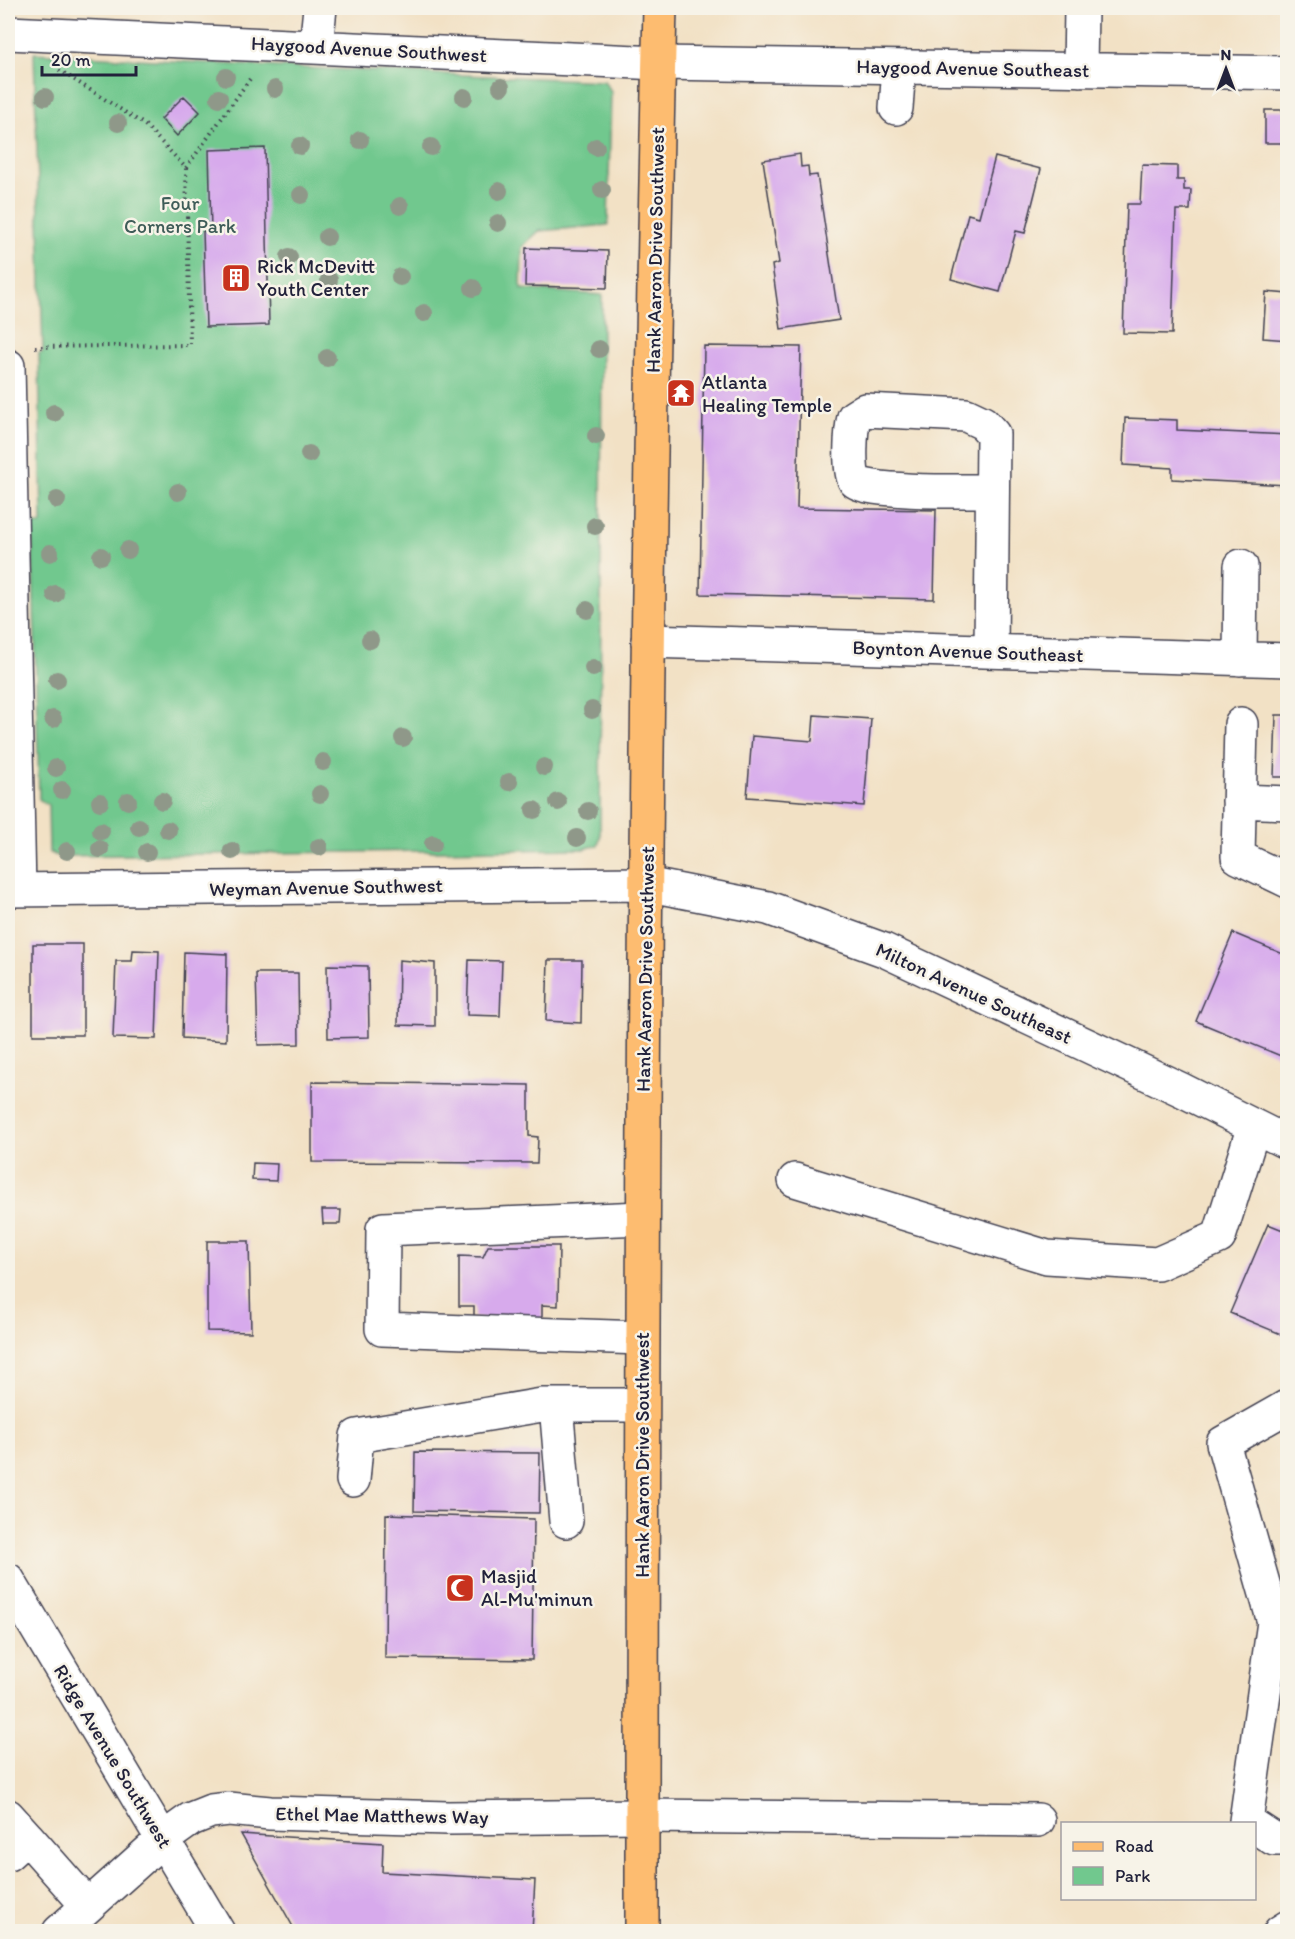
<svg xmlns="http://www.w3.org/2000/svg" width="1295" height="1939" viewBox="0 0 1295 1939" font-family="Itim,sans-serif">
	<style>
		.green { fill: #71c88e; stroke: #4a7564; stroke-width: 1.5 }
		.building { fill: #d7aaec }
		.lines { fill: none; stroke-linecap: round; stroke-linejoin: round }
		.minor-casing { stroke: #413f50; stroke-width: 36 }
		.major-casing { stroke: #413f50; stroke-width: 36 }
		.path { stroke: #413f50; stroke-width: 4; stroke-dasharray: 1.5 4.5; stroke-linecap: butt }
		.minor { stroke: #fff; stroke-width: 33 }
		.major { stroke: #fdbc70; stroke-width: 33 }
		.tree { fill: #8f9889 }
		.labels { text-anchor: middle; stroke-width: 5; stroke-linejoin: round; paint-order: stroke }
		.street-label { font-size: 20px; fill: #22223b; stroke: #f7f3e8 }
		.park-label { font-size: 20px; fill: #3e5c58; stroke: #f7f3e8 }
		.poi-label { font-size: 20px; fill: #22223b; stroke: #f7f3e8; text-anchor: start }
	</style>
	<rect width="100%" height="100%" fill="#f7f3e8"/>
	<filter id="ink" filterUnits="userSpaceOnUse"><feTurbulence type="fractalNoise" baseFrequency=".0167" numOctaves="2"/><feDisplacementMap in="SourceGraphic" scale="12" xChannelSelector="R" yChannelSelector="G"/><feConvolveMatrix kernelMatrix="1 2 1 2 8 2 1 2 1" color-interpolation-filters="sRGB"/></filter>
	<filter id="wash" filterUnits="userSpaceOnUse"><feTurbulence type="fractalNoise" baseFrequency=".008" numOctaves="4" result="noise"/><feDisplacementMap in="SourceGraphic" scale="24" xChannelSelector="R" yChannelSelector="G"/><feGaussianBlur stdDeviation="1.35" result="paint"/><feColorMatrix in="noise" values="0 0 0 0 0 0 0 0 0 0 0 0 0 0 0 0 0 1.4 0 .05"/><feComposite in="paint" operator="in"/></filter>
	<g filter="url(#wash)">
		<rect width="100%" height="100%" fill="#f2e1c5"/>
		<path class="green" d="M34,53L260,66L604,81L611,91L608,225L539,231L522,247L521,289L602,295L600,839L598,845L584,849L57,856L49,852L48,805L39,799L32,524H42L39,353L43,352Z"/>
		<g id="blocks">
			<path class="building" d="M184,96L200,112L177,136L161,119Z
				M1265,110H1288V143H1265Z
				M265,148L269,325L206,327L203,231H211L209,150Z
				M800,154L801,167L808,166L809,176L817,175L839,320L781,329L772,265L779,263L763,160Z
				M995,157L1041,169L1025,233L1016,231L1000,292L951,279L968,214L979,217Z
				M1142,165L1177,166V180H1184V190H1191L1190,210H1176L1172,334L1123,333L1127,204H1140Z
				M526,248L608,251L607,288L525,286Z
				M1266,292L1288,294V340L1263,338Z
				M704,346L801,347L797,508L936,510L934,599L700,594Z
				M1125,418L1177,420V430L1288,435V485L1172,479V468L1123,465Z
				M814,715L871,719L864,806L747,797L752,736L812,741Z
				M1276,715H1288V777H1274Z
				M1233,933L1288,956V1059L1196,1021Z
				M33,944H83V1035H33Z
				M133,950L159,951L156,1039L113,1038L116,961H132Z
				M184,952L227,954L226,1041L182,1038Z
				M399,960L435,963V1026L398,1025Z
				M469,960L502,961L500,1016L467,1015Z
				M548,960H582L581,1023L546,1021Z
				M327,965L368,966L369,1037L328,1038Z
				M8,970H10L11,1069H8Z
				M256,973H298L299,1044L258,1045Z
				M312,1082L529,1085V1136L538,1137L537,1163L312,1162Z
				M253,1163L277,1164L276,1181L252,1180Z
				M322,1210H341L340,1224H323Z
				M1268,1224L1288,1232V1337L1230,1313Z
				M207,1241H249L251,1332L207,1331Z
				M488,1246H559L558,1306L542,1305V1320L474,1318V1306H459V1256L483,1257Z
				M415,1452L540,1453L539,1513L414,1511Z
				M386,1514L534,1519L532,1660L385,1658Z
				M241,1834L383,1843L382,1872L535,1880L532,1932H296Z"/>
		</g>
	</g>
	<g filter="url(#ink)">
		<use href="#blocks" fill-opacity="0" stroke="#413f50" stroke-width="1.5"/>
		<g class="lines">
			<g class="minor-casing">
				<path id="minor" d="M8,33L659,63L1288,73
					M316,47L320,8
					M1080,70L1081,8
					M896,108L899,67
					M8,366L19,890
					M648,641L1288,660
					M991,651L993,434L983,423L966,415L865,410L854,417C851,429 848,472 855,481C865,493 971,491 992,491
					M1240,659L1241,566
					M1241,724L1238,857L1288,881
					M1239,801L1288,803
					M8,890L645,884L768,908L884,950L1182,1090L1288,1143
					M795,1180L1047,1257L1157,1264L1219,1237L1254,1126
					M642,1218L383,1229L382,1329L642,1338
					M556,1405L566,1521
					M353,1480L357,1436L542,1405H642
					M8,1580L218,1932
					M1274,1622L1223,1443L1288,1406
					M8,1816L27,1837
					M1250,1824L1246,1821L1274,1622L1288,1614
					M1254,1826L1274,1839H1288
					M8,1854L27,1837L87,1905
					M59,1932L163,1839L191,1819L211,1811L229,1809L270,1813L448,1818L642,1816L1038,1820
					M1280,1932L1288,1927"/>
			</g>
			<g class="major-casing">
				<path id="major" d="M642,1932C642,1290 644,649 660,8"/>
			</g>
			<path class="path" d="M186,168L252,76
				M35,347L190,345L186,168L145,125L56,68"/>
			<use href="#minor" class="minor"/>
			<use href="#major" class="major"/>
		</g>
		<g class="tree">
			<circle cx="226" cy="77" r="9"/>
			<circle cx="501" cy="87" r="9"/>
			<circle cx="275" cy="89" r="9"/>
			<circle cx="45" cy="97" r="9"/>
			<circle cx="464" cy="97" r="9"/>
			<circle cx="219" cy="98" r="9"/>
			<circle cx="118" cy="123" r="9"/>
			<circle cx="360" cy="140" r="9"/>
			<circle cx="300" cy="146" r="9"/>
			<circle cx="431" cy="147" r="9"/>
			<circle cx="596" cy="147" r="9"/>
			<circle cx="602" cy="190" r="9"/>
			<circle cx="499" cy="191" r="9"/>
			<circle cx="301" cy="195" r="9"/>
			<circle cx="400" cy="206" r="9"/>
			<circle cx="498" cy="223" r="9"/>
			<circle cx="327" cy="237" r="9"/>
			<circle cx="289" cy="257" r="9"/>
			<circle cx="400" cy="277" r="9"/>
			<circle cx="329" cy="280" r="9"/>
			<circle cx="473" cy="288" r="9"/>
			<circle cx="424" cy="313" r="9"/>
			<circle cx="599" cy="349" r="9"/>
			<circle cx="327" cy="358" r="9"/>
			<circle cx="54" cy="413" r="9"/>
			<circle cx="596" cy="436" r="9"/>
			<circle cx="309" cy="454" r="9"/>
			<circle cx="178" cy="492" r="9"/>
			<circle cx="57" cy="500" r="9"/>
			<circle cx="595" cy="526" r="9"/>
			<circle cx="128" cy="550" r="9"/>
			<circle cx="50" cy="553" r="9"/>
			<circle cx="101" cy="556" r="9"/>
			<circle cx="55" cy="594" r="9"/>
			<circle cx="587" cy="610" r="9"/>
			<circle cx="370" cy="640" r="9"/>
			<circle cx="593" cy="668" r="9"/>
			<circle cx="57" cy="680" r="9"/>
			<circle cx="592" cy="710" r="9"/>
			<circle cx="53" cy="719" r="9"/>
			<circle cx="403" cy="738" r="9"/>
			<circle cx="323" cy="762" r="9"/>
			<circle cx="544" cy="767" r="9"/>
			<circle cx="56" cy="768" r="9"/>
			<circle cx="509" cy="782" r="9"/>
			<circle cx="62" cy="790" r="9"/>
			<circle cx="320" cy="794" r="9"/>
			<circle cx="128" cy="801" r="9"/>
			<circle cx="162" cy="801" r="9"/>
			<circle cx="100" cy="802" r="9"/>
			<circle cx="558" cy="802" r="9"/>
			<circle cx="534" cy="810" r="9"/>
			<circle cx="588" cy="811" r="9"/>
			<circle cx="139" cy="827" r="9"/>
			<circle cx="168" cy="830" r="9"/>
			<circle cx="101" cy="831" r="9"/>
			<circle cx="577" cy="838" r="9"/>
			<circle cx="433" cy="844" r="9"/>
			<circle cx="319" cy="847" r="9"/>
			<circle cx="100" cy="849" r="9"/>
			<circle cx="67" cy="851" r="9"/>
			<circle cx="232" cy="851" r="9"/>
			<circle cx="147" cy="852" r="9"/>
		</g>
	</g>
	<defs>
		<g id="building-square" transform="scale(1.5)"><rect x="-9" y="-9" width="18" height="18" rx="4" fill="#c8321e" stroke="#f7f3e8"/><path d="M-4-6H4V6H1V3H-1V6H-4ZM-2.5-4.3h1.7v1.8h-1.7ZM.8-4.3h1.7v1.8H.8ZM-2.5-1h1.7V.8h-1.7ZM.8-1h1.7V.8H.8Z" fill="#fff"/></g>
		<g id="temple-square" transform="scale(1.5)"><rect x="-9" y="-9" width="18" height="18" rx="4" fill="#c8321e" stroke="#f7f3e8"/><path d="M0-6L5-2H3V0L6.5 2.5H4V6H1.5V3h-3V6H-4V2.5H-6.5L-3 0V-2H-5Z" fill="#fff"/></g>
		<g id="mosque-square" transform="scale(1.5)"><rect x="-9" y="-9" width="18" height="18" rx="4" fill="#c8321e" stroke="#f7f3e8"/><path d="M3.5-4.9A6 6 0 1 0 3.5 4.9A5 5 0 1 1 3.5-4.9Z" fill="#fff"/></g>
	</defs>
	<g fill-rule="evenodd">
		<use href="#building-square" x="236" y="278"/>
		<use href="#temple-square" x="681" y="393"/>
		<use href="#mosque-square" x="460" y="1588"/>
	</g>
	<g class="labels">
		<g class="street-label">
			<text transform="translate(369 49) rotate(3)" y="7">Haygood Avenue Southwest</text>
			<text transform="translate(973 68) rotate(1)" y="7">Haygood Avenue Southeast</text>
			<text transform="translate(655 250) rotate(-89)" y="7">Hank Aaron Drive Southwest</text>
			<text transform="translate(968 651) rotate(2)" y="7">Boynton Avenue Southeast</text>
			<text transform="translate(326 887) rotate(-1)" y="7">Weyman Avenue Southwest</text>
			<text transform="translate(645 969) rotate(-89)" y="7">Hank Aaron Drive Southwest</text>
			<text transform="translate(974 993) rotate(25)" y="7">Milton Avenue Southeast</text>
			<text transform="translate(642 1455) rotate(-90)" y="7">Hank Aaron Drive Southwest</text>
			<text transform="translate(113 1756) rotate(59)" y="7">Ridge Avenue Southwest</text>
			<text transform="translate(382 1815) rotate(1)" y="7">Ethel Mae Matthews Way</text>
		</g>
		<g class="park-label">
			<text x="180" y="210">Four<tspan x="180" dy="23">Corners Park</tspan></text>
		</g>
		<g class="poi-label">
			<text x="257" y="273">Rick McDevitt<tspan x="257" dy="23">Youth Center</tspan></text>
			<text x="702" y="389">Atlanta<tspan x="702" dy="23">Healing Temple</tspan></text>
			<text x="481" y="1583">Masjid<tspan x="481" dy="23">Al-Mu'minun</tspan></text>
		</g>
	</g>
	<rect width="1295" height="1939" fill="none" stroke="#f7f3e8" stroke-width="30"/>
	<rect x="1061" y="1822" width="195" height="78" fill="#f7f3e8" stroke="#a29fa3" stroke-width="1.5"/>
	<rect x="1073" y="1842" width="30" height="9" fill="#fdbc70" stroke="#a29fa3" stroke-width="1.5"/>
	<text x="1115" y="1852" font-size="18" fill="#22223b">Road</text>
	<rect x="1073" y="1867" width="30" height="18" fill="#71c88e" stroke="#a29fa3" stroke-width="1.5"/>
	<text x="1115" y="1882" font-size="18" fill="#22223b">Park</text>
	<g transform="translate(1226 69)" stroke="#f7f3e8" stroke-width="4.5" paint-order="stroke">
	<path d="M0-4.5L10 22L0 15L-10 22Z" fill="#22223b"/>
	<text y="-9" font-size="16" font-weight="bold" text-anchor="middle" fill="#22223b">N</text>
	</g>
	<path d="M42 66v9h94v-9" fill="none" stroke="#22223b" stroke-width="3"/>
	<text x="51" y="66" font-size="18" fill="#22223b" stroke="#f7f3e8" stroke-width="4.5" paint-order="stroke">20 m</text>
</svg>
